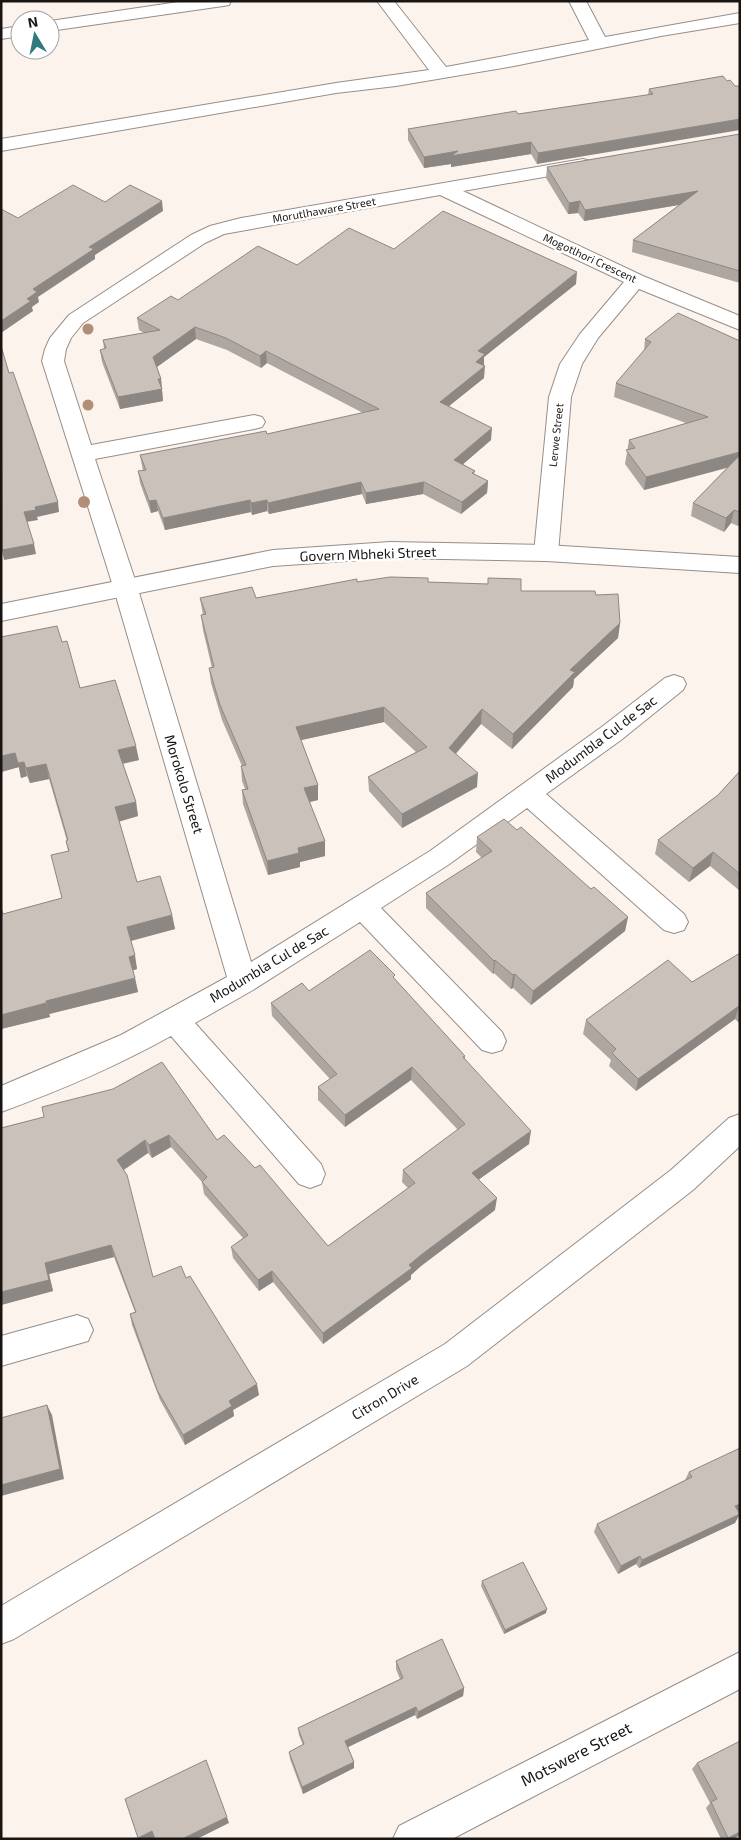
<svg xmlns="http://www.w3.org/2000/svg" width="741" height="1840" viewBox="0 0 741 1840" font-family="'Exo 2',sans-serif">
	<style>
		.lines { fill: none; stroke-linecap: round; stroke-linejoin: round }
		.minor-casing { stroke: #968e89; stroke-width: 2 }
		.tertiary-casing { stroke: #968e89; stroke-width: 2 }
		.minor { fill: #fff; fill-rule: evenodd }
		.tertiary { fill: #fff; fill-rule: evenodd }
		.tree { fill: #b18f76 }
		.wall { fill: #aea6a1 }
		.shaded-wall { fill: #8d8783 }
		.building { fill: #cac1bb; stroke: #8d8783 }
		.labels { text-anchor: middle; stroke-width: 5; stroke-linejoin: round; paint-order: stroke }
		.far-street-label { font-size: 11px; fill: #181513; stroke: #fff }
		.street-label { font-size: 14px; fill: #181513; stroke: #fff }
		.near-street-label { font-size: 16px; fill: #181513; stroke: #fff }
	</style>
	<rect width="100%" height="100%" fill="#fcf3ed"/>
	<g class="lines">
		<g class="minor-casing">
			<path id="minor" d="M185,1H231L229,5L223,6L50,31V21Z
				M377,1H394L446,67L589,40L569,1H586L605,37L740,13V23L661,36L514,66L396,86L336,93L1,151V139L336,83L429,70Z
				M20,26V36L1,39V29Z
				M583,159L590,161L593,165L590,169L463,191L643,276L740,316V330L639,289L598,338L582,364L571,397L558,553L554,559L546,561L538,559L534,553L549,397L560,364L580,334L624,282L440,195L224,234L205,243L83,323L71,338L66,349L64,361L91,445L254,415L262,417L265,422L262,427L254,429L95,459L137,586L251,962L430,851L603,726L665,678L674,675L683,678L686,684L683,690L621,740L546,794L684,914L688,922L684,930L674,933L664,930L527,808L448,865L381,908L502,1032L506,1041L502,1050L492,1053L482,1050L360,922L253,990L195,1023L321,1164L325,1174L321,1184L310,1188L299,1184L171,1036C117,1066 59,1091 1,1112V1086L121,1035L227,977L113,586L42,361L45,349L50,338L69,315L191,235L210,226L241,218Z
				M77,1315L88,1319L93,1330L88,1341L1,1366V1336Z
				M740,1652V1689L452,1839H393L399,1826Z"/>
		</g>
		<g class="tertiary-casing">
			<path id="tertiary" d="M390,542L546,545L740,557V573L546,561L390,558L273,566L1,621V604L273,550Z
				M740,1114V1146L693,1190L467,1366L14,1639L1,1644V1606L445,1344L671,1170L729,1118Z"/>
		</g>
		<use href="#minor" class="minor"/>
		<use href="#tertiary" class="tertiary"/>
	</g>
	<g class="tree">
		<circle cx="88" cy="329" r="5.5"/>
		<circle cx="88" cy="405" r="5.5"/>
		<circle cx="84" cy="502" r="6"/>
	</g>
	<path class="wall" d="M723,76L537,164L531,154L451,167V164L424,168L408,140V129L518,114L648,95L649,89Z
		M740,134V283L632,252L633,240L679,205L584,221L578,213L568,214L546,178L547,167Z
		M394,249L576,284L484,357V378L449,406L491,440L463,464L475,471L474,474L488,481L487,493L461,514L423,494L366,504L362,494L269,514L267,511L252,515L251,512L165,530L158,511L151,513L140,483L138,471H143L140,455L267,434L363,413L267,363L261,368L227,350L196,339L157,367L161,379L163,401L120,409L102,362L100,350L104,349L103,340L144,333L139,330L137,318L178,300L297,265Z
		M645,339L740,341V524L738,526L731,523L724,532L691,516L693,503L727,468L644,490L625,464L629,440L686,423L614,397L616,383L644,351Z
		M357,582H428L521,591L596,595L620,623L618,638L574,679L573,687L512,749L481,724L456,754L477,787L402,828L369,791L368,777L416,752L384,722L301,740L318,785V800L310,802L325,856L300,862V867L268,875L243,804L242,790L245,789L242,781L241,766H242L222,720L211,683L209,668H212L203,630L201,615H203L200,598H256Z
		M62,642L80,688L139,760L123,764L136,802L138,816L119,821L137,882L172,915L175,929L131,941L137,969L133,970L138,992L49,1014L50,1017L1,1029V908L3,914L62,898L68,851L66,841H67L49,779L30,783L27,776L21,778L19,767L1,772Z
		M740,771V891L710,866L689,882L655,854L658,840L718,795Z
		M517,830L591,889L628,917L625,931L531,1005L513,988L511,989L494,973L493,974L426,908V893L482,858L476,852L477,837Z
		M740,953V1022L739,1023L735,1019L636,1091L609,1066L611,1060L583,1034L586,1020L692,982Z
		M395,980L465,1056V1060L529,1144L479,1179L495,1210L421,1266L411,1275V1279L323,1344L273,1282L259,1291L233,1258L231,1247L243,1238L204,1194L202,1182L171,1147L152,1158L148,1153L124,1170L153,1277L186,1278L259,1395L233,1410L234,1416L185,1445L160,1400L132,1325L130,1314L135,1312L114,1257L49,1274L53,1291L1,1305V1128L44,1117L217,1140L255,1168L328,1246L408,1188L402,1182L403,1170L458,1130L411,1080L345,1127L318,1100V1087L330,1079L272,1016L271,1003L309,991Z
		M689,1472L738,1511L735,1523L639,1568L636,1564L618,1574L594,1532L597,1524L685,1480Z
		M482,1581L546,1613L504,1634L481,1586Z
		M396,1661L464,1688L463,1696L417,1719L415,1715L348,1747L354,1762V1768L303,1794L290,1759L289,1752L303,1745L299,1735L298,1728L400,1679L396,1669Z
		M697,1763L740,1835L733,1839H721L706,1808L710,1803L692,1769Z"/>
	<path class="shaded-wall" d="M740,119V130L537,164L538,153Z
		M531,142V154L451,167V164L424,168V157L458,151Z
		M698,191L696,202L584,221L585,210Z
		M162,201L163,211L95,255V259L38,297L39,302L32,307L33,311L1,333V321L27,299L33,289L89,247Z
		M580,201L578,213L568,214L569,203Z
		M577,272L576,284L484,357V366L476,362L478,351Z
		M195,327L196,339L154,369L153,357Z
		M266,351L267,363L261,368L260,356Z
		M485,366L484,378L439,414L440,402Z
		M158,379H161L163,401L120,409L118,397Z
		M492,428L491,440L454,472V460Z
		M740,452V464L644,490L646,477Z
		M488,481L487,493L461,514L462,502Z
		M361,482L362,494L269,514L268,503Z
		M424,482L423,494L366,504V493Z
		M156,500L158,511L151,513L149,501Z
		M250,500L251,512L165,530L163,518Z
		M267,500V511L252,515L251,503Z
		M58,502L59,512L37,517L38,520L26,522L24,512L35,507Z
		M734,510L731,523L724,532L726,518Z
		M34,544L36,554L4,560L2,550Z
		M620,623L618,638L574,679L573,687L512,749L513,734L570,670Z
		M384,707V722L297,741L296,727Z
		M482,709L481,724L448,762L449,748Z
		M136,746L139,760L120,764L118,750Z
		M15,753L19,767L1,772V756Z
		M24,762L27,776L21,778L18,763Z
		M46,764L49,779L30,783L26,768Z
		M478,773L477,787L402,828V814Z
		M318,785V800L305,803L304,788Z
		M136,802L138,816L118,822L115,807Z
		M325,841V856L300,862V867L268,875L267,861L298,848Z
		M713,852L710,866L689,882L693,868Z
		M172,915L175,929L130,941L127,927Z
		M628,917L625,931L531,1005L533,991Z
		M135,955L137,969L131,971L129,957Z
		M495,960L494,973L493,974L494,961Z
		M515,974L513,988L511,989L513,975Z
		M135,978L138,992L49,1014L46,1001Z
		M46,1003L50,1017L1,1029V1015Z
		M739,1006L735,1019L636,1091L638,1079Z
		M412,1067L411,1080L345,1127V1115Z
		M531,1131L529,1144L471,1185L472,1173Z
		M169,1135L171,1147L152,1158L149,1145Z
		M145,1140L148,1153L120,1172L117,1160Z
		M497,1198L495,1210L421,1266L411,1275V1279L323,1344V1333L409,1265L421,1255Z
		M111,1245L114,1257L49,1274L53,1291L1,1305V1292L45,1263Z
		M272,1271L273,1282L259,1291L258,1280Z
		M257,1384L259,1395L233,1410L234,1416L185,1445L183,1435L229,1401Z
		M47,1405L52,1415L64,1479L1,1496V1485Z
		M740,1504V1510L730,1515L735,1506Z
		M740,1514L735,1523L639,1568L642,1560Z
		M640,1556L636,1564L618,1574L621,1566Z
		M547,1609L546,1613L504,1634L505,1630Z
		M464,1688L463,1696L417,1719L418,1712Z
		M416,1707L415,1715L346,1748L345,1741Z
		M354,1762V1768L303,1794L302,1787Z
		M227,1817L229,1823L197,1839H182Z
		M152,1831L156,1837L152,1839H138V1838Z
		M740,1832V1835L733,1839H728Z"/>
	<path class="building" d="M723,76L727,81L730,80L735,86H740V119L538,153L531,142L451,156L458,151L424,157L408,129L516,111L518,114L653,94L649,89Z
		M740,134V271L633,240L698,191L585,210L580,201L569,203L547,167Z
		M73,185L105,202L130,185L162,201L89,247L94,249L33,289L37,292L27,299L31,301L1,321V209L18,218Z
		M443,211L577,272L478,351L485,354L476,362L485,366L440,402L492,428L454,460L475,471L472,473L488,481L462,502L424,482L366,493L361,482L268,503L267,500L251,503L250,500L163,518L156,500L149,501L138,471L146,470L140,455L266,431L267,434L379,409L266,351L260,356L226,338L195,327L153,357L161,379H158L162,389L118,397L100,350L106,348L103,340L160,330L137,318L171,296L178,300L258,246L297,265L349,228L394,249Z
		M678,313L740,341V452L646,477L626,450L635,448L629,440L708,417L616,383L651,342L645,339Z
		M1,346L9,373L13,372L58,502L35,507L36,510L24,512L34,544L2,550Z
		M740,455V512L734,510L726,518L693,503Z
		M390,577L428,578V582L488,584V578L521,579V591H595L596,595L618,594L620,623L570,670L575,672L513,734L482,709L449,748L478,773L402,814L368,777L427,747L384,707L296,727L318,785L304,788L325,841L298,848L299,853L267,861L242,790L248,789L241,766L246,765L220,705L209,668L214,667L201,615L206,614L200,598L252,587L256,598L357,579V582Z
		M57,626L62,642L67,641L80,688L115,680L136,746L118,750L136,802L115,807L137,882L160,876L172,915L127,927L135,955L129,957L135,978L46,1001V1003L1,1015V908L3,914L62,898L51,855L69,851L66,841L68,840L46,764L26,768L24,762L18,763L15,753L1,756V637Z
		M740,771V874L713,852L693,868L658,840L718,795Z
		M504,819L517,830L521,827L591,889L594,887L628,917L533,991L515,974L513,975L495,960L494,961L426,893L492,851L477,837Z
		M370,950L395,975L393,977L465,1056L463,1057L531,1131L472,1173L497,1198L421,1255L409,1265L412,1268L323,1333L272,1271L258,1280L231,1247L248,1235L202,1182L207,1177L169,1135L149,1145L145,1140L117,1160L127,1175L153,1277L181,1266L186,1278L190,1276L257,1384L229,1401L232,1406L183,1435L157,1390L130,1314L136,1312L111,1245L45,1263L49,1280L1,1292V1128L44,1117L42,1107L113,1089L162,1062L217,1140L224,1135L255,1168L260,1165L328,1246L415,1183L403,1170L465,1124L412,1067L345,1115L318,1087L337,1074L271,1003L302,983L309,991Z
		M740,953V1006H739L638,1079L612,1053L616,1049L586,1020L668,960L692,982Z
		M47,1405L60,1469L1,1485V1418Z
		M740,1448V1504L735,1506L740,1514L642,1560L640,1556L621,1566L597,1524L692,1477L689,1472Z
		M523,1562L547,1609L505,1630L482,1581Z
		M442,1639L464,1688L418,1712L416,1707L345,1741L354,1762L302,1787L289,1752L304,1744L298,1728L403,1678L396,1661Z
		M740,1741V1832L728,1838L711,1802L717,1799L697,1763Z
		M206,1760L227,1817L182,1839H155L152,1831L138,1838L125,1799Z"/>
	<g class="labels">
		<g class="far-street-label">
			<text transform="translate(324 210) rotate(-10)" y="4">Morutlhaware Street</text>
			<text transform="translate(590 258) rotate(25)" y="4">Mogotlhori Crescent</text>
			<text transform="translate(556 435) rotate(-84)" y="4">Lerwe Street</text>
		</g>
		<g class="street-label">
			<text transform="translate(368 554) rotate(-2)" y="5">Govern Mbheki Street</text>
			<text transform="translate(601 739) rotate(-37)" y="5">Modumbla Cul de Sac</text>
			<text transform="translate(184 784) rotate(73)" y="5">Morokolo Street</text>
			<text transform="translate(269 964) rotate(-31)" y="5">Modumbla Cul de Sac</text>
			<text transform="translate(385 1397) rotate(-31)" y="5">Citron Drive</text>
		</g>
		<g class="near-street-label">
			<text transform="translate(576 1754) rotate(-27)" y="6">Motswere Street</text>
		</g>
	</g>
	<rect width="741" height="1840" fill="none" stroke="#181513" stroke-width="5"/>
	<g transform="translate(35 35) rotate(350)"><circle r="24" fill="#ffffff" stroke="#a3a1a1"/>
	<path d="M0-4L9 19L0 12L-9 19Z" fill="#30797f"/>
	<text y="-8" font-size="14" font-weight="bold" text-anchor="middle" fill="#181513">N</text>
	</g>
</svg>
